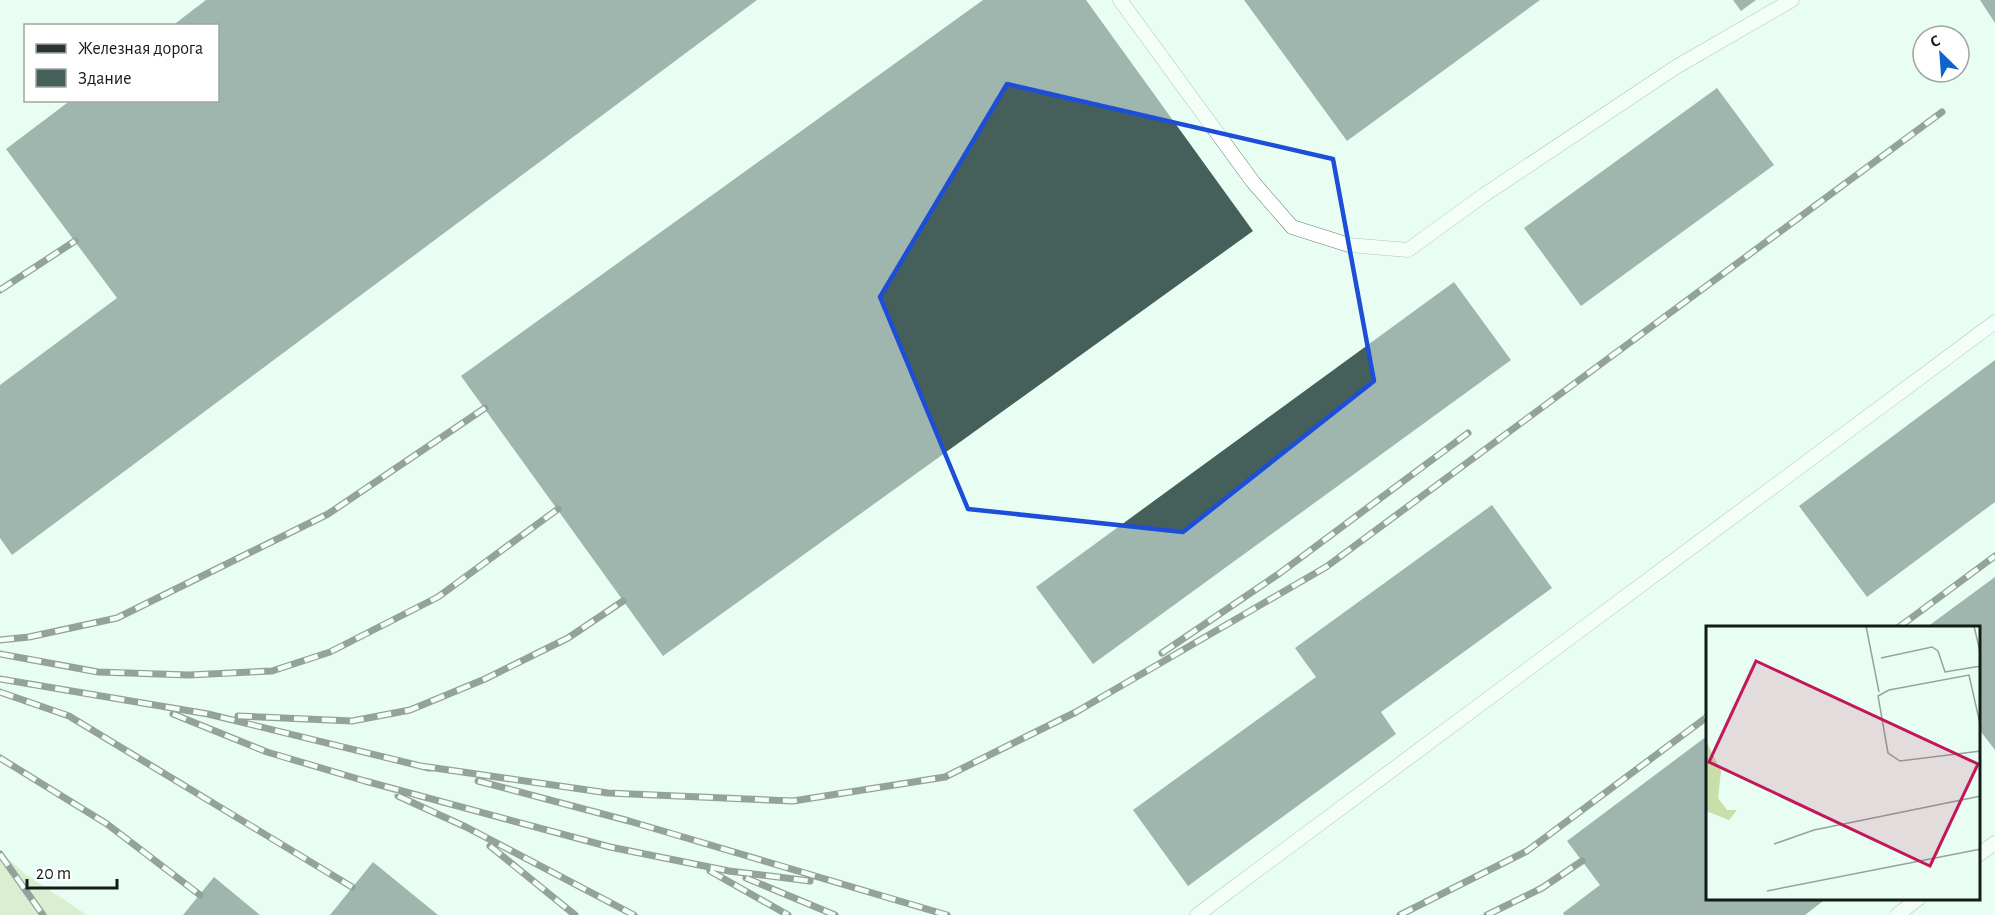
<svg xmlns="http://www.w3.org/2000/svg" width="1995" height="915" viewBox="0 0 1995 915" font-family="'Alegreya Sans',sans-serif">
	<style>
		.green { fill: #c8deab }
		.building { fill: #455f5b }
		.lines { fill: none; stroke-linecap: round; stroke-linejoin: round }
		.service-casing { stroke: #688074; stroke-width: 15 }
		.service { stroke: #fff; stroke-width: 14 }
		.rail-casing { stroke: #2b3631; stroke-width: 7 }
		.rail { stroke: #fff; stroke-width: 4.5; stroke-dasharray: 14; stroke-linecap: butt }
		.marked { fill: none; stroke: #1d4ed8; stroke-width: 4.5; stroke-linejoin: round }
		.inset-road { fill: none; stroke: #93a49b; stroke-width: 1.5 }
		.view { fill: #c2185b; fill-opacity: 0.15; stroke: #c2185b; stroke-width: 3 }
		.inset-edge { fill: none; stroke: #131c18; stroke-width: 3 }
	</style>
	<rect width="100%" height="100%" fill="#e9fef3"/>
	<path class="green" d="M0,851L24,873L87,915H0Z"/>
	<path class="building" d="M206,0H757L12,555L0,538V385L117,298L6,149L71,100H218V26H172Z
		M983,0H1086L1253,231L663,656L461,376Z
		M1244,0H1540L1347,141Z
		M1733,0H1756L1741,11Z
		M1980,0H1995V23Z
		M1717,88L1774,165L1581,306L1524,228Z
		M1454,282L1511,360L1093,664L1036,587Z
		M1995,360V502L1867,597L1799,506Z
		M1492,505L1552,588L1381,712L1396,734L1188,886L1133,810L1316,677L1295,648Z
		M1995,577V750L1978,728V627H1927Z
		M1707,736V898H1827L1805,915H1564L1563,913L1600,885L1567,841Z
		M373,862L438,915H330Z
		M214,877L260,915H183Z"/>
	<g class="lines">
		<g class="service-casing">
			<path id="service" d="M1120,0L1253,182L1292,227L1349,245L1408,250L1484,195L1676,67L1792,0
				M1978,855L1995,843
				M1197,915L1995,322
				M1897,915L1919,898"/>
		</g>
		<use href="#service" class="service"/>
		<g class="rail-casing">
			<path id="rail" d="M0,290L75,241
				M1899,627L1995,556
				M0,640L29,637L117,618L328,514L485,408
				M1162,653L1280,573L1468,433
				M0,654L98,672L189,675L272,671L330,652L438,597L558,509
				M0,679L208,714L429,768
				M0,692L69,716L352,887
				M173,714L267,752L365,781L610,847L729,871L810,881
				M238,716L352,721L410,710L485,679L568,638L623,601
				M0,758L107,824L200,895
				M421,766L608,793L793,801L945,777L1076,712L1326,567L1942,112
				M478,781L629,821L947,915
				M398,796L466,827L634,915
				M490,846L575,915
				M0,854L43,915
				M710,871L788,915
				M746,878L835,915
				M1400,915L1527,851L1707,717
				M1487,915L1542,888L1582,861"/>
		</g>
		<use href="#rail" class="rail"/>
	</g>
	<path d="M0 0H1995V915H0ZM1007,84L1333,159L1374,381L1183,532L968,509L880,297Z" fill="#e9fef3" fill-opacity=".55" fill-rule="evenodd"/>
	<path class="marked" d="M1007,84L1333,159L1374,381L1183,532L968,509L880,297Z"/>
	<g transform="translate(1706 626)">
		<rect width="274" height="274" fill="#e9fef3"/>
		<path d="M0,115L15,145L12,172L21,184H31L23,194L0,185Z" fill="#c8deab"/>
		<path class="inset-road" d="M160,0L173,66M268,0L275,30M175,32L226,21L232,25L239,46L275,40M275,102L263,49L183,64L172,70L182,127L194,135L275,125M68,218L108,204L275,170M61,265L275,223"/>
		<path class="view" d="M50,35L272,138L224,240L3,136Z"/>
		<rect width="274" height="274" class="inset-edge"/>
	</g>
	<rect x="24" y="24" width="195" height="78" fill="#ffffff" stroke="#a1a4a3" stroke-width="1.5"/>
	<rect x="36" y="44" width="30" height="9" fill="#2b3631" stroke="#a1a4a3" stroke-width="1.5"/>
	<text x="78" y="54" font-size="18" fill="#131c18">Железная дорога</text>
	<rect x="36" y="69" width="30" height="18" fill="#455f5b" stroke="#a1a4a3" stroke-width="1.5"/>
	<text x="78" y="84" font-size="18" fill="#131c18">Здание</text>
	<g transform="translate(1941 54) rotate(335)"><circle r="28" fill="#ffffff" stroke="#a1a4a3" stroke-width="1.5"/>
	<path d="M0-4.5L10 22L0 15L-10 22Z" fill="#0e64ce"/>
	<text y="-9" font-size="16" font-weight="bold" text-anchor="middle" fill="#131c18">С</text>
	</g>
	<path d="M27 879v9h90v-9" fill="none" stroke="#131c18" stroke-width="3"/>
	<text x="36" y="879" font-size="18" fill="#131c18" stroke="#ffffff" stroke-width="4.5" paint-order="stroke">20 m</text>
</svg>
